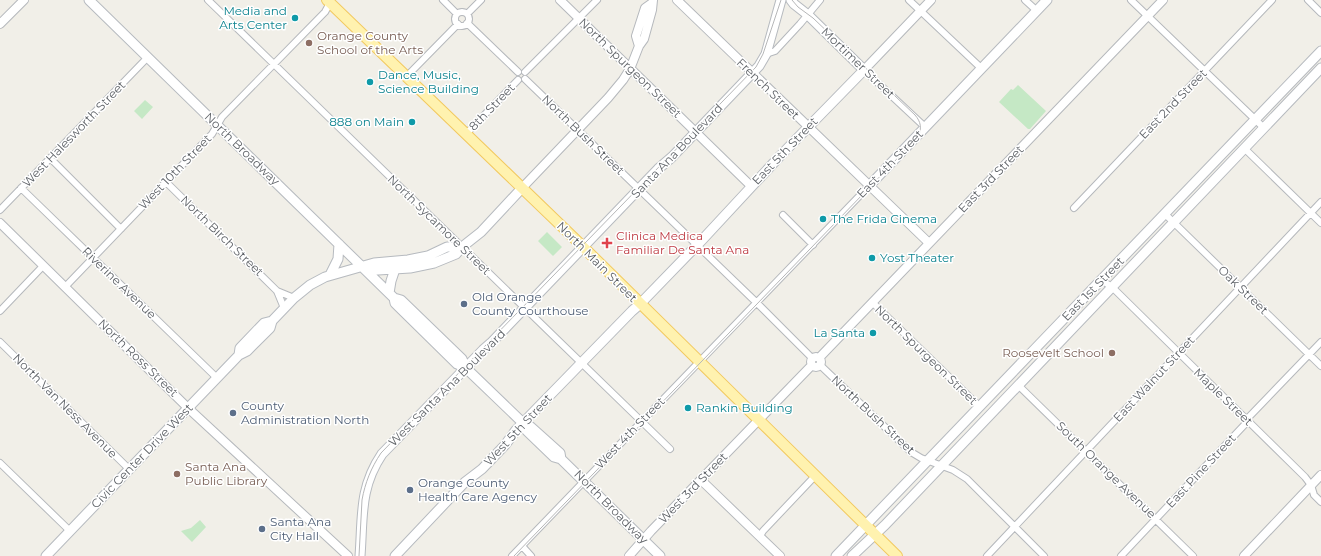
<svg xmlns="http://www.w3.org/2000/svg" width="1321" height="556" viewBox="0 0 1321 556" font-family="Montserrat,sans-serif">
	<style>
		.green { fill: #c5e8c5 }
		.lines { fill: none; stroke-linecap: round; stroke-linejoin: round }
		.minor-casing { stroke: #b5b8bc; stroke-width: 8 }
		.tertiary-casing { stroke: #b5b8bc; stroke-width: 10 }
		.secondary-casing { stroke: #b6babf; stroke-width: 11 }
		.primary-casing { stroke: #f2c960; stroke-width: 12 }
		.minor { stroke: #fff; stroke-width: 6 }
		.tertiary { stroke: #fff; stroke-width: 8 }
		.secondary { stroke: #fff; stroke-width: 9 }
		.primary { stroke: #fff2af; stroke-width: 10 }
		.tram { stroke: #b6b7b8; stroke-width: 1 }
		.culture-dot { fill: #0f9aa8; stroke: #fff; stroke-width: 1.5 }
		.education-dot { fill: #8d6e63; stroke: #fff; stroke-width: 1.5 }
		.health-dot { fill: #e0444e; stroke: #fff; stroke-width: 1.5 }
		.service-dot { fill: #5c6f8a; stroke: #fff; stroke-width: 1.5 }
		.labels { text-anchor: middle; stroke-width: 3; stroke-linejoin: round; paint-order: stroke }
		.culture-label { font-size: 12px; fill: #0d838f; stroke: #fff; text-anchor: start }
		.education-label { font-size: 12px; fill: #785e54; stroke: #fff; text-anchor: start }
		.street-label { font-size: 12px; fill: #5f6368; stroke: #fff }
		.health-label { font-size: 12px; fill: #be3a42; stroke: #fff; text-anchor: start }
		.service-label { font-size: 12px; fill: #4e5e75; stroke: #fff; text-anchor: start }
	</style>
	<rect width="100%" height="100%" fill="#f1efe8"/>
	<path class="green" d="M1018,85L1046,111L1030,129H1028L999,102L1011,89L1013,90Z
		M145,100L153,107L142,119L134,111Z
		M547,232L562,247L553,256L538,241Z
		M200,520L206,527L192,542L181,531L191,528Z"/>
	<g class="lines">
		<g class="minor-casing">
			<path id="minor" d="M208,0L670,449
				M443,0L457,14
				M909,0L981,68
				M1025,0L1036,10
				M1131,0L1264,128
				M1308,0L1321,13
				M455 19a7 7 0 1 1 14 0a7 7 0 1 1-14 0Z
				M467,14L481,0
				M467,23L518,72
				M766,54L775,51L800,24L820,0
				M864,70L925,127
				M525,72L597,0
				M406,77L458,24
				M525,79L758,304L812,358
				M466,134L518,80
				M1244,148L1321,223
				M50,158L121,229
				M166,182L277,291L284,308
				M21,188L217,378
				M1074,208L1272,0
				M0,210L148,57
				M1165,214L1321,366
				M783,215L813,245
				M1101,280L1112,287L1305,477L1311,485L1314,495L1321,502
				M65,287L212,134L222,117L325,12L331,1
				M277,291L294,298
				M872,302L980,407
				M0,311L43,266
				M0,342L129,469
				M820,365L911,452L921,458L953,470L967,479L1044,556
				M1018,385L1193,556
				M1246,420L1321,342
				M0,463L70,531
				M760,536L763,531L815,476
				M522,546L531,556
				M512,556L869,186
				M987,556L1321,202
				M1121,556L1248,421"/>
		</g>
		<g class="tertiary-casing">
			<path id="tertiary" d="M560,0L751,186
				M677,0L929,243
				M0,24L24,0
				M639,46L636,36L645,8L652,3
				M864,70L931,0
				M522,188L608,98L623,80L630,69L639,46L644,39L652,10L653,0
				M0,223L188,408L348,556
				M811 362a5 5 0 1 1 10 0a5 5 0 1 1-10 0Z
				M819,358L1163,0
				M701,480L780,556
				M629,556L651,531L812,365
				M1244,556L1321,475"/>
		</g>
		<g class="secondary-casing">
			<path id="secondary" d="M89,0L394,298L401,300L462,359L466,368
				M869,186L1047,0
				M364,267L378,270L410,268L434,263L456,254L462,247L481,232L522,188
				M330,275L338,259L339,244
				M389,293L391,281L395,269
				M394,298L395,303L399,307L457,364L466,368L470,372L523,423L527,431L554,457L561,459
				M239,355L240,348L264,323L272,321
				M526,424L531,427L560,453L561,459L660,556
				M46,556L239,355L247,351L270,328L272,321L294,298L310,285L325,277L374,263L408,260L428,256L447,247H462
				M360,556C363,517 359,488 382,454L483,350L491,343L658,169L672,157L759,66L766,54L781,0
				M395,556L465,482L482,469L505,445L516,430L632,311L640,304L702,240L780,156L864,70L808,15L794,4L791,0
				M836,556L1321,51
				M852,556L885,525L1321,68"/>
		</g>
		<g class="primary-casing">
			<path id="primary" d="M327,0L575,239L897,556"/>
		</g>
		<use href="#minor" class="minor"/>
		<use href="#tertiary" class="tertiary"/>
		<use href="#secondary" class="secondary"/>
		<use href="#primary" class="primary"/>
		<path class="tram" d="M359,556L362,500C365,483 371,468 381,453L756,67L763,54L781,0
			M514,556L918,137C922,128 921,122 915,115L813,18L798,7L792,0"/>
	</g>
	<g class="culture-dot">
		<circle cx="295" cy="18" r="4"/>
		<circle cx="370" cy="82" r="4"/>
		<circle cx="412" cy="122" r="4"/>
		<circle cx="823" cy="219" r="4"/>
		<circle cx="872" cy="258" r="4"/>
		<circle cx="873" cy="333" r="4"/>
		<circle cx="688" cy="408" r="4"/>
	</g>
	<g class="education-dot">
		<circle cx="309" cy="43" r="4"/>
		<circle cx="1112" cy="353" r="4"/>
		<circle cx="177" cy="474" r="4"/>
	</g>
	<path class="health-dot" d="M605 237h4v4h4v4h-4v4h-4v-4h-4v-4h4z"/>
	<g class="service-dot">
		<circle cx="464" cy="304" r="4"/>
		<circle cx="233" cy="413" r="4"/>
		<circle cx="410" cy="490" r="4"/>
		<circle cx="262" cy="529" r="4"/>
	</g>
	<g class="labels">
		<g class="culture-label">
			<text x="287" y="15" text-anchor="end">Media and<tspan x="287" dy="14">Arts Center</tspan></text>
			<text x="378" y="79">Dance, Music,<tspan x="378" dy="14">Science Building</tspan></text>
			<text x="404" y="126" text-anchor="end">888 on Main</text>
			<text x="831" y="223">The Frida Cinema</text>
			<text x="880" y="262">Yost Theater</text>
			<text x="865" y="337" text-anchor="end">La Santa</text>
			<text x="696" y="412">Rankin Building</text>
		</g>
		<g class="education-label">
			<text x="317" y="40">Orange County<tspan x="317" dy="14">School of the Arts</tspan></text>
			<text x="1104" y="357" text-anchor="end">Roosevelt School</text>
			<text x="185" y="471">Santa Ana<tspan x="185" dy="14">Public Library</tspan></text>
		</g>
		<g class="street-label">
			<text transform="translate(858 63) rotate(44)" y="4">Mortimer Street</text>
			<text transform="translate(630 68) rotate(44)" y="4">North Spurgeon Street</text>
			<text transform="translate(768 89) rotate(44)" y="4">French Street</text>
			<text transform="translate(1173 104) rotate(-46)" y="4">East 2nd Street</text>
			<text transform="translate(492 107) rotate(-46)" y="4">8th Street</text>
			<text transform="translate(74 134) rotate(-46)" y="4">West Halesworth Street</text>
			<text transform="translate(583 135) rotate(44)" y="4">North Bush Street</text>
			<text transform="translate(242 149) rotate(44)" y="4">North Broadway</text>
			<text transform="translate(677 151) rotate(-46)" y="4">Santa Ana Boulevard</text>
			<text transform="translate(785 151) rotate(-46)" y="4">East 5th Street</text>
			<text transform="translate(890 164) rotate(-46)" y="4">East 4th Street</text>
			<text transform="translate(175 172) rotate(-46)" y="4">West 10th Street</text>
			<text transform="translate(991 179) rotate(-46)" y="4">East 3rd Street</text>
			<text transform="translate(439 225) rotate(44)" y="4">North Sycamore Street</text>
			<text transform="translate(222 236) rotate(44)" y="4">North Birch Street</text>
			<text transform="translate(597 262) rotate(45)" y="4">North Main Street</text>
			<text transform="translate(119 283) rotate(44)" y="4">Riverine Avenue</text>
			<text transform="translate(1093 289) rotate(-46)" y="4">East 1st Street</text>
			<text transform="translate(1243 290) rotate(44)" y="4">Oak Street</text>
			<text transform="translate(926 355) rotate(44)" y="4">North Spurgeon Street</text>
			<text transform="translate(138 358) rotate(44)" y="4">North Ross Street</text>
			<text transform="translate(1154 379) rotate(-47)" y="4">East Walnut Street</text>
			<text transform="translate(447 388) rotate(-45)" y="4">West Santa Ana Boulevard</text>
			<text transform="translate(1223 397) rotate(44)" y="4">Maple Street</text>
			<text transform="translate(65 406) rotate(45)" y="4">North Van Ness Avenue</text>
			<text transform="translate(873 415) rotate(43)" y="4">North Bush Street</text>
			<text transform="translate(518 430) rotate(-47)" y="4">West 5th Street</text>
			<text transform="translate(630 433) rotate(-46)" y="4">West 4th Street</text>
			<text transform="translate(142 456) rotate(-46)" y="4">Civic Center Drive West</text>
			<text transform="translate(1106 470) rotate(44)" y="4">South Orange Avenue</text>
			<text transform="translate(1201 471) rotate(-47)" y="4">East Pine Street</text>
			<text transform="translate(693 488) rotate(-46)" y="4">West 3rd Street</text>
			<text transform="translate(611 507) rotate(45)" y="4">North Broadway</text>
		</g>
		<g class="health-label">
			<text x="616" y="240">Clinica Medica<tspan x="616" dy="14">Familiar De Santa Ana</tspan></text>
		</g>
		<g class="service-label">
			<text x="472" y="301">Old Orange<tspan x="472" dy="14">County Courthouse</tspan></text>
			<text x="241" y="410">County<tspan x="241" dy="14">Administration North</tspan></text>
			<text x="418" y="487">Orange County<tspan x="418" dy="14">Health Care Agency</tspan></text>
			<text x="270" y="526">Santa Ana<tspan x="270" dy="14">City Hall</tspan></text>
		</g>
	</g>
</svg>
